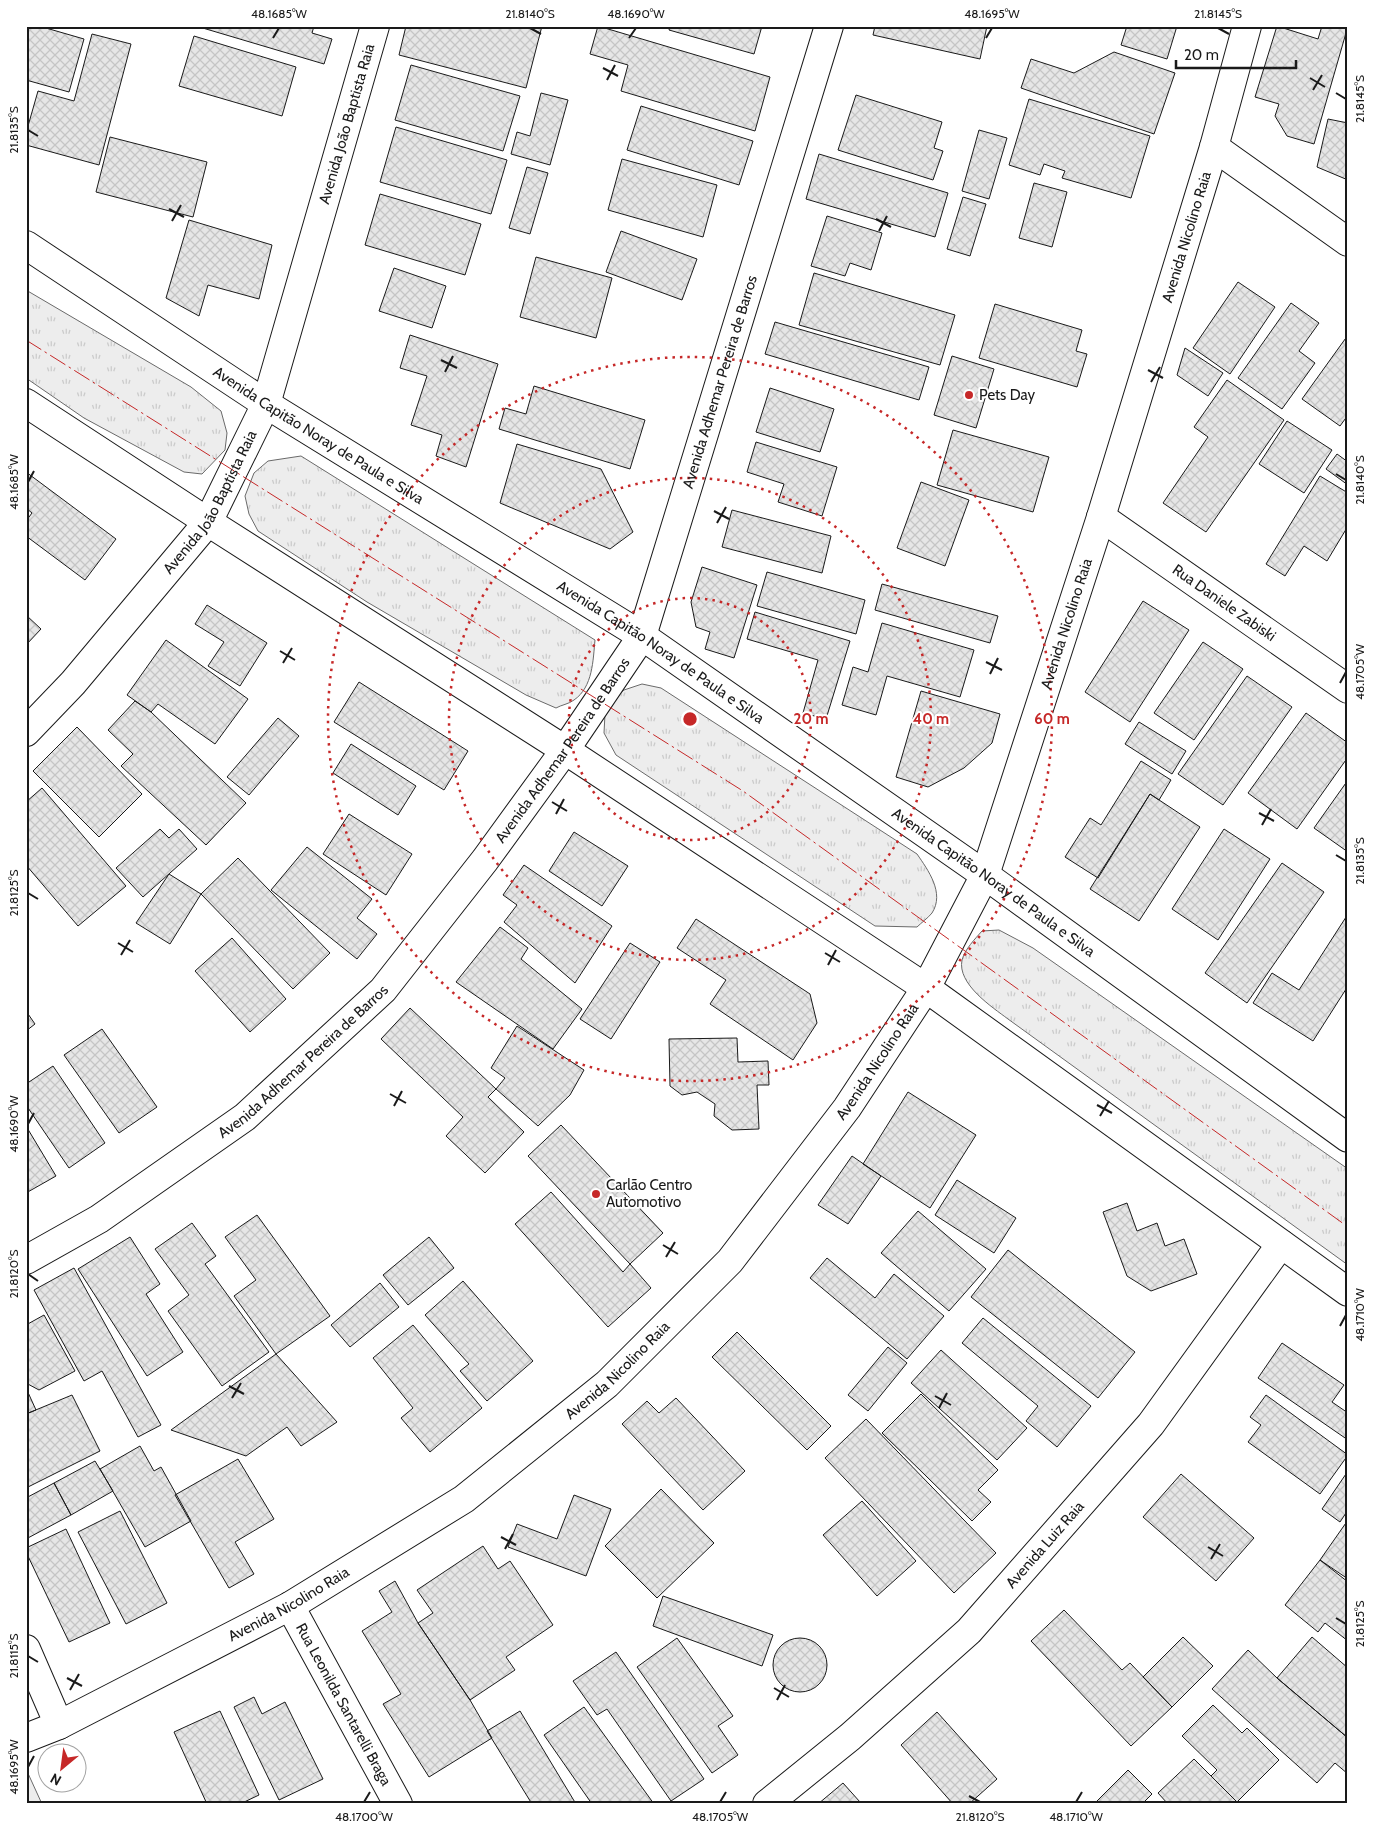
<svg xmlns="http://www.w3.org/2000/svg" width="1374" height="1830" viewBox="0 0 1374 1830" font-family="Cabin,sans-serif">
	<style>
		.grass { fill: url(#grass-tufts); stroke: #6a6a6a }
		.building { fill: url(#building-cross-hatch); stroke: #1a1a1a }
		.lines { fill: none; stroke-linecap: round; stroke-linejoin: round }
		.minor-casing { stroke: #1a1a1a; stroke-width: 30 }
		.minor { stroke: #fff; stroke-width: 28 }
		.power { stroke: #c62828; stroke-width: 1; stroke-dasharray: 18 4 2.5 4; stroke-linecap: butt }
		.ticks { fill: none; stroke: #1a1a1a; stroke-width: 2 }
		.ring { fill: none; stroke: #c62828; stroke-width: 2.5; stroke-dasharray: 2.5 5 }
		.poi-dot { fill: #c62828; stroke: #fff; stroke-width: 2 }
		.labels { text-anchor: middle; stroke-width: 4; stroke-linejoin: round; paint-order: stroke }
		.street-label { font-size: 15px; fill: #1a1a1a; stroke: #fff }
		.poi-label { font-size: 15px; fill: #1a1a1a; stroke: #fff; text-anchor: start }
		.centre { fill: #c62828; stroke: #fff; stroke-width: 2.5 }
		.ring-label { font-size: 15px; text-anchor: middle; font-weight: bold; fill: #c62828; stroke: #fff; stroke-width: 4; stroke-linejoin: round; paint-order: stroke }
		.neatline { fill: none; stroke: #1a1a1a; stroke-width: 2 }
		.ticks-label { font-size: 12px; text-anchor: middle; fill: #1a1a1a }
	</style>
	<defs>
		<pattern id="grass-tufts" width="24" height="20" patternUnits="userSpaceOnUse" patternTransform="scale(1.25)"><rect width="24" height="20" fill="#ededed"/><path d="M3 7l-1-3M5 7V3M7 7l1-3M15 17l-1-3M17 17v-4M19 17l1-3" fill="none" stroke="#cbcbcb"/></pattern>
		<pattern id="building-cross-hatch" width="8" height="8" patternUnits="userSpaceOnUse" patternTransform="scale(1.25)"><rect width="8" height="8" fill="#e6e6e6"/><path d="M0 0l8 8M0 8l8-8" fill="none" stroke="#c5c5c5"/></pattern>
	</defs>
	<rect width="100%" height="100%" fill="#fff"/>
	<path class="grass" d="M26,290L191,387L221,411L227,433L225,450L202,474L184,472L84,418L26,378Z
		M301,456L595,640C593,660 593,687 574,700C569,704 561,705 556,708L526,695L367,602L258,531L249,514L245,496L254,473L268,461Z
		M642,684L661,688L917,854C928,870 945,893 932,913C928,918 921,923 917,927L875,926L616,755L604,733L605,714L614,698L624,690Z
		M999,930L1033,948L1348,1169V1265L1008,1019C992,1007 957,984 962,960C965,949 975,939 982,931Z
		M26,1769L42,1804H26Z"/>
	<path class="building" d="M26,26H39L84,39L69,92L26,80Z
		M196,26H314L312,33L332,39L324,64Z
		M406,26H542L526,88L399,55Z
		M598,26L770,77L755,131L621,91L628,65L590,54Z
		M670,26H762L754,54L669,30Z
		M875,26H987L980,59L873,35Z
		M1127,26H1177L1167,59L1121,45Z
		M1277,26L1318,39L1322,26H1348L1314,144L1287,136L1275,116L1279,104L1255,97Z
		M92,34L131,44L99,165L26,145V133L38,91L74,101Z
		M194,36L296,67L282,116L179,86Z
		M1114,52L1175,73L1154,134L1021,88L1031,59L1074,73Z
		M411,65L520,96L503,151L395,120Z
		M541,93L568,100L550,165L511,154L517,132L530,136Z
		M856,95L942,122L934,148L943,151L933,180L838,150Z
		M1029,99L1150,136L1131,198L1062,178L1065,171L1044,164L1040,175L1009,165Z
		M641,106L753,141L739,185L627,150Z
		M1328,119L1348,123V180L1317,167Z
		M396,127L507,160L491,214L380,182Z
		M979,130L1007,138L989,199L962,191Z
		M110,137L207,162L193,217L96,192Z
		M819,154L948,193L935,237L806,199Z
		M622,159L717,185L703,237L608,210Z
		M527,167L548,173L530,234L509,228Z
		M1034,183L1067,192L1052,247L1019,238Z
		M380,194L481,224L465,275L365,245Z
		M963,197L986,204L970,256L947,249Z
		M827,216L882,233L871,270L850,263L845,276L811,266Z
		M189,220L272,245L259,299L208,285L199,316L166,298Z
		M621,231L697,259L682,300L606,272Z
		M536,257L612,278L596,338L520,317Z
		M394,268L446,286L432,328L379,311Z
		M814,273L955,315L940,365L799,325Z
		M1238,282L1275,307L1230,374L1193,348Z
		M1291,303L1319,323L1299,351L1315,363L1282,409L1238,378Z
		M995,304L1082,330L1076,351L1087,354L1077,387L979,358Z
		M775,322L929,367L919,400L765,354Z
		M410,335L498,364L466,467L436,456L442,435L411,425L427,376L400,368Z
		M1348,335V415L1340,426L1302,399Z
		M1185,348L1223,373L1208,396L1177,375Z
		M952,356L994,369L976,428L934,415Z
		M1227,380L1284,420L1206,532L1163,503L1208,437L1194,427Z
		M534,386L645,420L630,469L499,429L505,408L526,414Z
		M770,388L834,409L820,452L756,432Z
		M1287,421L1332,450L1304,493L1259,464Z
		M953,430L1049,457L1033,512L937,485Z
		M756,442L837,467L822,516L778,502L784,484L747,472Z
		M517,444L601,469L633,532L610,549L500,503Z
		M1337,454L1348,462V485L1326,469Z
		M26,472L116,539L85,580L26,536V521L32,513L26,508Z
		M1320,476L1348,493V526L1327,561L1304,546L1285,576L1266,564Z
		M921,482L969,500L945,566L897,548Z
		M732,510L831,536L822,573L722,547Z
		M702,567L757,585L734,658L705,649L710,632L696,627L691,602Z
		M767,572L865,600L856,634L757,606Z
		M882,584L998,616L990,643L875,610Z
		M1143,601L1189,630L1130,722L1085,692Z
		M207,605L267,643L240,686L208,666L224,642L195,624Z
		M755,612L850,641L826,719L803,713L818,660L747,639Z
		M26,615L41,629L26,645Z
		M882,623L974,650L960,697L887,676L876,715L842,705L853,667L868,672Z
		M166,640L248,699L215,744L158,704L151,712L127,695Z
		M1203,642L1243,669L1194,740L1154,713Z
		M1247,676L1292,707L1223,805L1178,774Z
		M359,682L468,751L444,790L334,722Z
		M921,691L1000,714L992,743L964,768L928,787L896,777Z
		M135,701L151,712L246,803L206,845L121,766L133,754L108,730Z
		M1306,713L1348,743V757L1297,829L1248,793Z
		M278,718L299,736L249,795L227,777Z
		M1139,722L1186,751L1172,774L1125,744Z
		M77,727L142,794L99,837L33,771Z
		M351,744L416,786L398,815L333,773Z
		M1141,761L1171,780L1159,800L1150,794L1098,878L1065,857L1090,818L1101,825Z
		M1348,780V852L1314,828Z
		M42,788L126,886L78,926L26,865V802Z
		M1150,794L1200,827L1139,921L1090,889Z
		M349,814L412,854L386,895L323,854Z
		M160,829L169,838L179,829L197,849L143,897L116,868Z
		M1224,829L1270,859L1218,940L1172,909Z
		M574,832L628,866L602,906L549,871Z
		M307,847L372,899L357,918L377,934L357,959L271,890Z
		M238,858L330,953L293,989L201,894Z
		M1282,863L1324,892L1247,1003L1205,973Z
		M524,865L612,926L575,983L504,922L517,905L503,895Z
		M169,874L201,894L170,944L136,923Z
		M1348,914V986L1313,1041L1253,1003L1272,973L1299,990Z
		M696,919L810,994L817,1023L793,1060L710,1004L726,980L677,948Z
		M500,927L528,948L521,959L582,1009L553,1049L456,982Z
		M232,938L286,999L250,1032L195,971Z
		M630,943L660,962L611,1039L580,1019Z
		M410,1008L496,1089L488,1097L524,1132L485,1173L446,1136L463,1117L381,1039Z
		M26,1011L35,1024L26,1031Z
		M517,1026L584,1070L570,1095L538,1126L496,1089L505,1078L491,1068Z
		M102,1029L157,1107L119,1133L64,1055Z
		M737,1038L738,1062L768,1061L769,1085H757L759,1129L732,1130L714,1116L715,1104L697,1092L682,1095L670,1086L669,1039Z
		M53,1066L105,1143L69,1168L26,1105V1084Z
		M908,1092L976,1135L930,1208L863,1164Z
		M561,1125L663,1233L630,1264L528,1156Z
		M26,1126L56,1176L26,1193Z
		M852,1156L881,1176L848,1224L818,1205Z
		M957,1180L1016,1218L994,1253L935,1215Z
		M551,1192L623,1272L630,1264L651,1288L608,1327L515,1224Z
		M1127,1203L1137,1231L1157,1223L1165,1246L1184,1239L1197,1274L1151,1291L1127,1276L1103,1212Z
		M918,1211L986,1269L949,1311L881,1253Z
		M257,1215L330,1316L276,1354L234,1296L256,1280L225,1237Z
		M192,1223L216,1256L205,1264L269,1352L222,1386L168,1311L189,1295L155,1249Z
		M130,1237L160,1284L146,1294L183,1352L147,1376L78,1269Z
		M429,1237L454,1268L408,1305L383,1275Z
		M1008,1250L1135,1352L1098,1398L971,1297Z
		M827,1258L875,1298L894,1274L944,1316L907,1359L810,1278Z
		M74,1268L161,1425L138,1437L102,1371L84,1381L34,1290Z
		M463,1281L533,1361L487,1401L460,1371L469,1364L425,1315Z
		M380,1283L399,1307L350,1347L331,1325Z
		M44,1315L75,1371L39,1390L26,1383V1325Z
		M983,1318L1091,1406L1057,1447L1026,1421L1038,1406L962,1343Z
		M413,1325L482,1408L430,1452L401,1418L413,1408L373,1358Z
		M737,1332L831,1426L807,1450L712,1357Z
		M1282,1343L1344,1385L1332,1402L1348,1413V1440L1258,1378Z
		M888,1347L907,1363L868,1411L848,1395Z
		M941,1350L1027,1428L997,1460L911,1383Z
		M276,1354L337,1422L301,1446L287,1427L246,1456L171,1430Z
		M26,1388L36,1410L26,1414Z
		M921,1394L998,1470L978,1490L991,1502L972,1521L882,1433Z
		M72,1395L100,1451L26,1488V1414Z
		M1266,1395L1348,1455L1320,1494L1248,1442L1261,1425L1250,1417Z
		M676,1398L745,1471L703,1510L622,1424L647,1401L659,1413Z
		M866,1419L996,1553L954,1593L825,1458Z
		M140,1446L154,1471L161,1467L191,1521L145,1547L100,1469Z
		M238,1459L274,1519L235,1542L254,1574L229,1588L175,1495Z
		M95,1461L113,1491L71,1515L54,1483Z
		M1348,1471V1510L1340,1522L1322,1509Z
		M1181,1474L1254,1538L1216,1581L1143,1517Z
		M54,1483L71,1515L26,1539V1498Z
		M661,1489L714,1543L657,1598L605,1546Z
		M574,1495L611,1509L586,1576L508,1547L517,1524L557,1539Z
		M862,1501L916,1561L877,1596L823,1535Z
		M120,1511L167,1603L126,1624L78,1532Z
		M1348,1520V1579L1320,1560Z
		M66,1529L110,1623L69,1642L26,1552V1548Z
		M483,1546L498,1569L510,1561L553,1625L506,1657L515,1670L470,1700L418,1623L433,1613L417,1590Z
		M1320,1560L1348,1582V1641L1325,1623L1318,1632L1285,1605Z
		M395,1581L418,1623L470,1700L492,1738L429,1777L383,1704L401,1694L362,1631L392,1612L379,1591Z
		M663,1596L773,1635L762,1666L653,1626Z
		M1064,1610L1122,1670L1130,1663L1172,1707L1131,1746L1031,1641Z
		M1183,1637L1213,1666L1172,1707L1143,1677Z
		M1312,1637L1348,1668V1738L1277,1678Z
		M677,1638L733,1716L718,1726L738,1755L712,1773L637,1667Z
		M773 1665a27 27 0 1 1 54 0a27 27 0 1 1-54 0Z
		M1248,1650L1277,1678L1348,1738V1774L1335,1763L1317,1783L1212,1689Z
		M616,1652L704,1779L671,1801L607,1709L597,1715L573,1681Z
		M254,1697L262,1714L285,1702L323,1779L279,1800L234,1707Z
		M1213,1705L1242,1733L1247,1728L1279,1760L1237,1802L1211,1776L1217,1770L1182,1736Z
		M584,1707L654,1804H592L544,1735Z
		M220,1711L259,1795L240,1804H207L174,1732Z
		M520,1711L576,1804H532L487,1731Z
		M937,1712L997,1779L969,1804H953L901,1745Z
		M1194,1759L1237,1802L1238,1804H1168L1158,1793Z
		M1128,1770L1152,1794L1142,1804H1094Z
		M843,1783L860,1802L858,1804H818Z"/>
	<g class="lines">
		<g class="minor-casing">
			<g id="minor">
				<path d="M1214,147L1348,242"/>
				<path id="s1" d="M26,245L266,404L642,636L985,875L1348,1138"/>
				<path d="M26,403L208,522L565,750L926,988L1348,1292"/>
				<path id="s2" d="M1101,517L1348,689"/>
				<path id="s3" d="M26,732L73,683L208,522L266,404L375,26"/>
				<path id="s4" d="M26,1260L99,1219L245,1117L383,990L485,860L565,750L642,636L829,26"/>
				<path id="s5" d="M290,1606L398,1804"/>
				<path d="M26,1649L59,1725"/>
				<path id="s6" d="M26,1738L59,1725L290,1606L464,1499L607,1384L730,1261L847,1108L926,988L985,875L1101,517L1214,147L1247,26"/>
				<path id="s7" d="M767,1804L850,1737L969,1631L1151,1424L1281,1244"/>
			</g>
		</g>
		<use href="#minor" class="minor"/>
		<path class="power" d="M26,340L743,791L1348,1227"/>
	</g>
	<path class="ticks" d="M530,28L541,34M1218,28L1229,34M273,38L279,28M629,38L636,28M986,38L992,28M603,68L618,76M1310,78L1325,87M607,80L615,65M1313,90L1322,75M1336,93L1346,99M28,130L38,136M169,209L184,217M876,219L891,227M172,221L181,205M879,231L887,216M441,360L457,368M1148,370L1163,378M445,372L453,356M1151,382L1160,367M1336,474L1346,480M28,482L34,471M714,511L729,519M717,523L726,507M280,651L295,660M986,662L1002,670M283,663L292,648M990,674L998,658M1340,683L1346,672M552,802L567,811M1259,813L1274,821M556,814L564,799M1262,825L1271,809M1336,855L1346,861M28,893L38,899M118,943L133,952M825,953L840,962M121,955L130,940M828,965L836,950M390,1094L406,1103M1097,1105L1112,1113M394,1106L402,1091M1100,1116L1109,1101M28,1124L34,1113M663,1245L678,1254M666,1257L675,1242M28,1274L38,1281M1340,1326L1346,1315M229,1386L244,1394M935,1396L951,1405M232,1398L241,1383M939,1408L947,1393M501,1537L516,1545M1208,1547L1223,1556M505,1549L513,1534M1211,1559L1220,1544M1336,1618L1346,1624M28,1656L38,1662M67,1678L82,1686M774,1688L789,1697M70,1690L79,1674M777,1700L785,1685M28,1767L34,1756M969,1796L980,1802M364,1802L370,1792M720,1802L726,1792M1076,1802L1082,1792"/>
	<g class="ring">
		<circle cx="690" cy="719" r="121"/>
		<circle cx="690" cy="719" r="241"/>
		<circle cx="690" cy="719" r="362"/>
	</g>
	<g class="poi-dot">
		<circle cx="969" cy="395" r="5"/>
		<circle cx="596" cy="1194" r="5"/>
	</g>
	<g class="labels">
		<g class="street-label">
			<text dy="5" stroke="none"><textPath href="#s3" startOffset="701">Avenida João Baptista Raia</textPath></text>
			<text dy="5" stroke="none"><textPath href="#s6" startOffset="1990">Avenida Nicolino Raia</textPath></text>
			<text dy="5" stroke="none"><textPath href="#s4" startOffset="1154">Avenida Adhemar Pereira de Barros</textPath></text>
			<text dy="5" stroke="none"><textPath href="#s1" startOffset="349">Avenida Capitão Noray de Paula e Silva</textPath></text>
			<text dy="5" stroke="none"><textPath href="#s3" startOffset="296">Avenida João Baptista Raia</textPath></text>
			<text dy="5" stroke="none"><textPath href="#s2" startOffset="150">Rua Daniele Zabiski</textPath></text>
			<text dy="5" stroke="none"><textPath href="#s6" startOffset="1585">Avenida Nicolino Raia</textPath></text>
			<text dy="5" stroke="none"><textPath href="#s1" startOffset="754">Avenida Capitão Noray de Paula e Silva</textPath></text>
			<text dy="5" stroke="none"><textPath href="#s4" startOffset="749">Avenida Adhemar Pereira de Barros</textPath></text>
			<text dy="5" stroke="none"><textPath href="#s1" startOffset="1159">Avenida Capitão Noray de Paula e Silva</textPath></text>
			<text dy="5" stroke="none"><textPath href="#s4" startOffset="342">Avenida Adhemar Pereira de Barros</textPath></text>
			<text dy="5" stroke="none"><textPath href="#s6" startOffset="1105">Avenida Nicolino Raia</textPath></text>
			<text dy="5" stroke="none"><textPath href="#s6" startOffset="700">Avenida Nicolino Raia</textPath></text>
			<text dy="5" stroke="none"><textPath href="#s7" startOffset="381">Avenida Luiz Raia</textPath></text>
			<text dy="5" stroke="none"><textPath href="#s6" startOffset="295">Avenida Nicolino Raia</textPath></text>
			<text dy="5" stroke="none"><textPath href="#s5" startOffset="112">Rua Leonilda Santarelli Braga</textPath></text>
		</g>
		<g class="poi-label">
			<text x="979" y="400">Pets Day</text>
			<text x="606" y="1190">Carlão Centro<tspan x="606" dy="17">Automotivo</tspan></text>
		</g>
	</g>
	<circle cx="690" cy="719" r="8" class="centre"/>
	<g class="ring-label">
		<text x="811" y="724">20 m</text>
		<text x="931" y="724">40 m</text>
		<text x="1052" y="724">60 m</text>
	</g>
	<rect width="1374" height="1830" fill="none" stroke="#ffffff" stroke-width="55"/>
	<g transform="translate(62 1768) rotate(209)"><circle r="24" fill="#ffffff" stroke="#a3a3a3"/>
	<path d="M0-4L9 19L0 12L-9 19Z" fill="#c62828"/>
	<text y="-8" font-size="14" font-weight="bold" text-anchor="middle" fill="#1a1a1a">N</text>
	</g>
	<path d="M1176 60v8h120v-8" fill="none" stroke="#1a1a1a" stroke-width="2.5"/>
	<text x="1184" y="60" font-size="15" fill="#1a1a1a" stroke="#ffffff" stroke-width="4" paint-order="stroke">20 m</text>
	<rect x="28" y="28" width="1318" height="1774" class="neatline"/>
	<g class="ticks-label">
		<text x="279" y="18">48.1685°W</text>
		<text x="530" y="18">21.8140°S</text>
		<text x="636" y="18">48.1690°W</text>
		<text x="992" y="18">48.1695°W</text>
		<text x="1218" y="18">21.8145°S</text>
		<text transform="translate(1360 99) rotate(-90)" y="4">21.8145°S</text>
		<text transform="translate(14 130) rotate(-90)" y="4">21.8135°S</text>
		<text transform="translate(1360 480) rotate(-90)" y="4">21.8140°S</text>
		<text transform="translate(14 482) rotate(-90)" y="4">48.1685°W</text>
		<text transform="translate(1360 672) rotate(-90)" y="4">48.1705°W</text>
		<text transform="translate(1360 861) rotate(-90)" y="4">21.8135°S</text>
		<text transform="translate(14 893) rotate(-90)" y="4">21.8125°S</text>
		<text transform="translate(14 1124) rotate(-90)" y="4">48.1690°W</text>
		<text transform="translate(14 1274) rotate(-90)" y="4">21.8120°S</text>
		<text transform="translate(1360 1315) rotate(-90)" y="4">48.1710°W</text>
		<text transform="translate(1360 1624) rotate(-90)" y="4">21.8125°S</text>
		<text transform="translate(14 1656) rotate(-90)" y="4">21.8115°S</text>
		<text transform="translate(14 1767) rotate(-90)" y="4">48.1695°W</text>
		<text x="364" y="1821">48.1700°W</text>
		<text x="720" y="1821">48.1705°W</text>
		<text x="980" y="1821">21.8120°S</text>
		<text x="1076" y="1821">48.1710°W</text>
	</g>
</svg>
